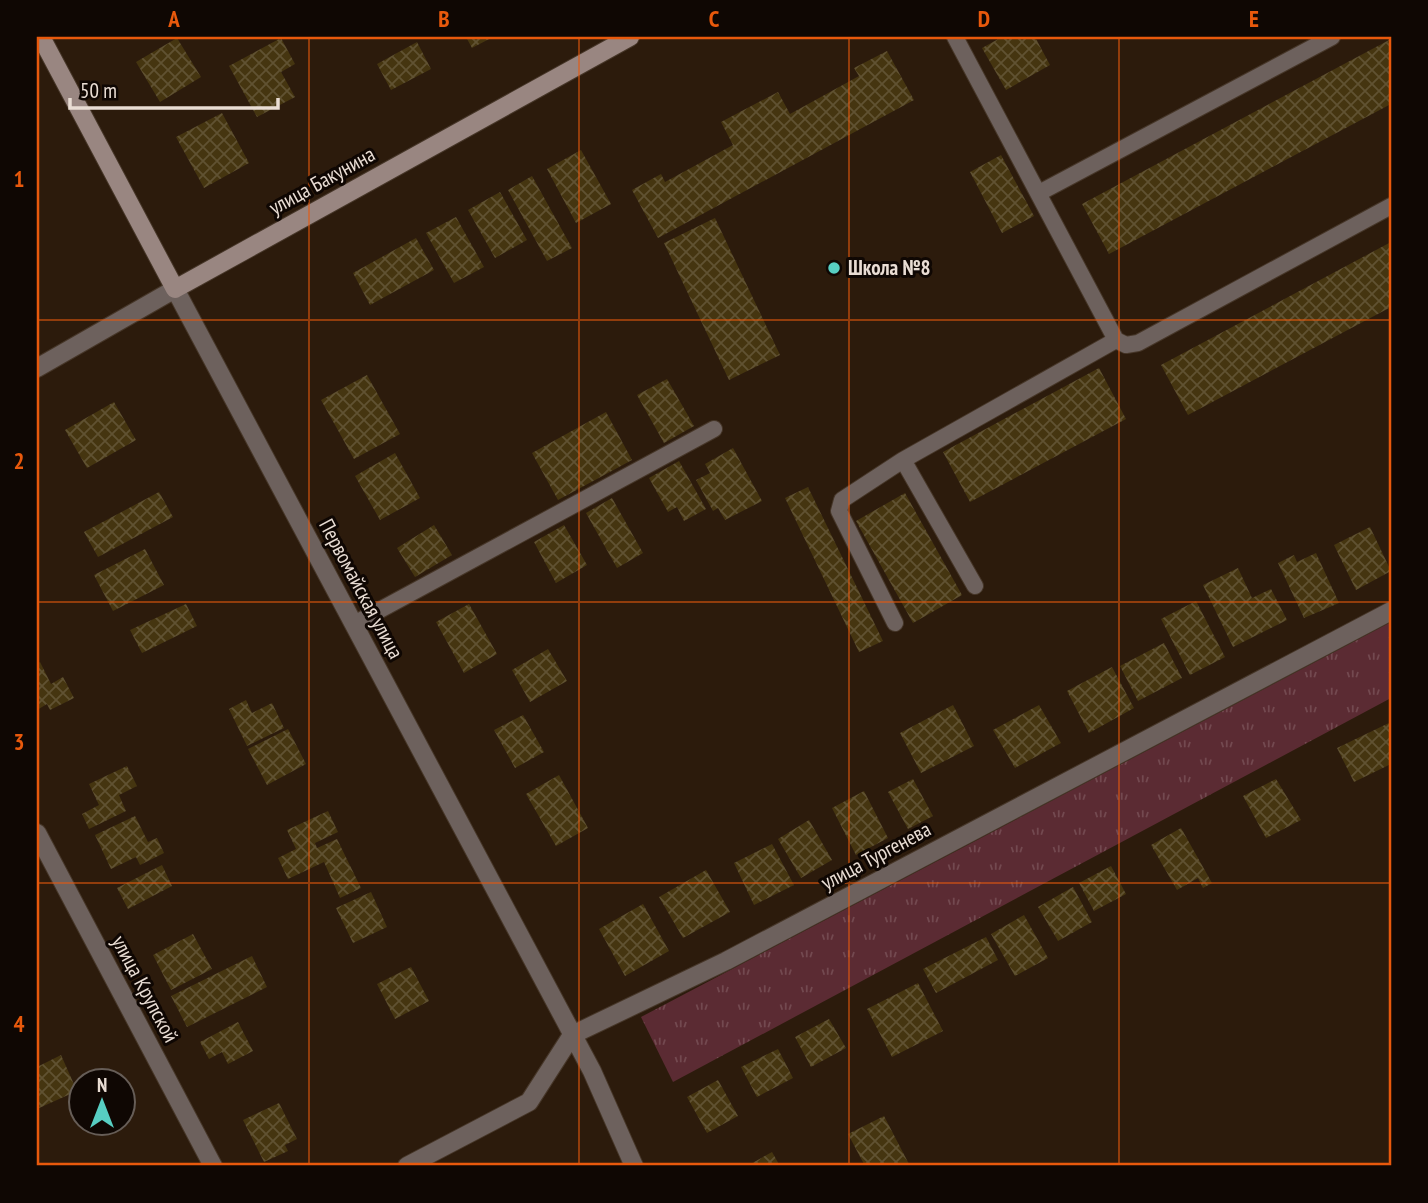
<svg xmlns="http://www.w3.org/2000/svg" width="1428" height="1203" viewBox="0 0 1428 1203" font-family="'PT Sans Narrow',sans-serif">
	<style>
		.grass { fill: url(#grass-tufts) }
		.building { fill: url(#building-cross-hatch) }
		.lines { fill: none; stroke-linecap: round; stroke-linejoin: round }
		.service-casing { stroke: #463628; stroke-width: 18 }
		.minor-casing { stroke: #463628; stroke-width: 20 }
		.secondary-casing { stroke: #463628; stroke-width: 20 }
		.service { stroke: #6d615d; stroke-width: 16 }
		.minor { stroke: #6d615d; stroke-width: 18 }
		.secondary { stroke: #998681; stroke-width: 18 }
		.grid { fill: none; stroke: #e8590c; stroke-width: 2; stroke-opacity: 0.55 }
		.poi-dot { fill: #57cec2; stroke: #0f0703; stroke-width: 2.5 }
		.labels { text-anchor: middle; stroke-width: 6; stroke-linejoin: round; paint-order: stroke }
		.street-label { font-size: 21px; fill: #e9ddd4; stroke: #0f0703 }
		.poi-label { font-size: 21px; font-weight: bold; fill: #e9ddd4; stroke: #0f0703; text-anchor: start }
		.neatline { fill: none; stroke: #e8590c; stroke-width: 2.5 }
		.grid-label { font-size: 23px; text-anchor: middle; font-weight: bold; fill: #e8590c }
	</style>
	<defs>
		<pattern id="grass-tufts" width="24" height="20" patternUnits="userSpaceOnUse" patternTransform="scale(1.75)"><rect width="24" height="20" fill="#5b2b33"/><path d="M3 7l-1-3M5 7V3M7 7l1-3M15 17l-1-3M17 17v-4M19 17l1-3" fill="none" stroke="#734950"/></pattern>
		<pattern id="building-cross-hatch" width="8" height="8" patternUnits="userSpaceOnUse" patternTransform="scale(1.75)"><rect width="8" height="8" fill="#453510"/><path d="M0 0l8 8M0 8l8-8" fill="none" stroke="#605232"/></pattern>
	</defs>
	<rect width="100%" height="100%" fill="#2c1b0c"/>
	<path class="grass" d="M1391,622V698L673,1082L641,1017Z"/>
	<path class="building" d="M466,37H493L472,48Z
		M1002,37H1035L1050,65L1006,90L982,48Z
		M177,38L201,77L160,102L136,62Z
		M281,38L295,64L281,72L295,97L257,117L229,66Z
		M1391,39V104L1109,254L1082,204Z
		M417,42L431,69L391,90L377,64Z
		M887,51L914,100L658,238L632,190L661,174L665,182L733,145L721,122L778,92L790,114L859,76L854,68Z
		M222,113L249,163L204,188L176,137Z
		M581,150L611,204L576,223L547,169Z
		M1001,155L1034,216L1002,233L970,172Z
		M532,176L572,248L547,261L508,190Z
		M500,192L527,240L495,258L468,210Z
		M456,217L484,267L454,283L426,233Z
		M715,218L780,355L729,380L664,243Z
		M416,238L434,270L370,305L353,273Z
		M1391,242V307L1188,415L1161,365Z
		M1099,368L1126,419L970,502L943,452Z
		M367,375L400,434L354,459L321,400Z
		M667,379L694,426L664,443L637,395Z
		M114,402L136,440L87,468L65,430Z
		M606,412L632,460L558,500L532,453Z
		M733,448L762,501L725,520L718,508L713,511L696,480L710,473L705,464Z
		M395,453L420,498L380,520L355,476Z
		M679,461L706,509L684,521L677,507L668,512L649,478Z
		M808,487L883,641L859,652L785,498Z
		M159,492L173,517L98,557L84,532Z
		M905,493L962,595L913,623L856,521Z
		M612,498L643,553L617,568L586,513Z
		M434,525L452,555L415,577L397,548Z
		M564,525L587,565L556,583L534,542Z
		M1370,527L1391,571L1356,590L1334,545Z
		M145,549L164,585L113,611L94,575Z
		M1316,553L1339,603L1304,618L1278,563L1294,555L1297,562Z
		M1238,568L1252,598L1271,589L1287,620L1233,647L1203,585Z
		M1196,601L1225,657L1190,675L1161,619Z
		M186,604L197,626L142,653L130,630Z
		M469,604L497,654L464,673L436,622Z
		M1164,643L1182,678L1138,701L1120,666Z
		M548,649L567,681L530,702L512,670Z
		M40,662L51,684L63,677L74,698L50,710L47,704L37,710V664Z
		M1112,667L1134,708L1089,733L1067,691Z
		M246,700L252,713L272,703L284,728L247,746L229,709Z
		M953,705L974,746L921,773L900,733Z
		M1039,705L1061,743L1015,768L993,730Z
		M523,715L544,752L515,768L494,730Z
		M1391,722V764L1354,782L1337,748Z
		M288,729L306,764L267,785L248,749Z
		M127,766L137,786L119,795L126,811L89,829L82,814L99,805L89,784Z
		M559,775L588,828L556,846L526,794Z
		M913,779L933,816L908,829L888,792Z
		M1276,779L1301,820L1266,838L1243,796Z
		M864,791L888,838L856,855L832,808Z
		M328,811L338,832L315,843L317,848L337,839L361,888L340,898L324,862L288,879L278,858L296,849L287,830Z
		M135,816L148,842L157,838L164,853L140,865L136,857L111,869L95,835Z
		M809,820L832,860L801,878L778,839Z
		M1181,828L1212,883L1203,888L1198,878L1177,890L1151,845Z
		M772,844L794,885L754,905L734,863Z
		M162,865L172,886L128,909L117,888Z
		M1111,866L1126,894L1094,911L1079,883Z
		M706,870L730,912L683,938L659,897Z
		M1073,887L1092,922L1058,941L1038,907Z
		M371,892L387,927L353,943L336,908Z
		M643,904L669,951L625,976L599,929Z
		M1024,915L1048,958L1015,976L991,934Z
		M193,934L212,969L171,990L153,955Z
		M986,937L998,960L936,993L923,969Z
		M252,956L267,987L187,1027L171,996Z
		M411,967L429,1001L395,1019L377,984Z
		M918,983L943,1031L892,1057L867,1009Z
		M829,1019L846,1048L811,1067L795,1037Z
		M238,1022L253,1051L228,1064L222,1052L209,1059L200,1042Z
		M778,1049L793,1078L757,1097L741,1067Z
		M61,1055L77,1091L37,1109V1067Z
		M718,1080L738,1116L707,1133L687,1097Z
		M279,1103L297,1139L285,1145L288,1151L264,1162L243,1120Z
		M884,1116L910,1166H865L848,1134Z
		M772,1152L780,1166H747Z"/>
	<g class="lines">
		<g class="service-casing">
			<path id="service" d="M955,37L1116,340L1126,345L1138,343L1391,206
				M1039,193L1332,37
				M903,460L975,586
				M895,623L839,511L842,500L903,460L1116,340
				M354,624L714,429"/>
		</g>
		<g class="minor-casing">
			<path id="minor" d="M37,368L175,289L592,1071L634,1166
				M37,833L213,1166
				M407,1166L529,1102L572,1035L726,961L1391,611"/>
		</g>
		<g class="secondary-casing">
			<path id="secondary" d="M41,37L175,289L630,37"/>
		</g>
		<use href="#service" class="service"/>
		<use href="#minor" class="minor"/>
		<use href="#secondary" class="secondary"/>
	</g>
	<path class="grid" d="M309,37V1166M579,37V1166M849,37V1166M1119,37V1166M37,320H1391M37,602H1391M37,883H1391"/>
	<circle class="poi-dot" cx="834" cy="268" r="7"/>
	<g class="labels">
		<g class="street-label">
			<text transform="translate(322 181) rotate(-29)" y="7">улица Бакунина</text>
			<text transform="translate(361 589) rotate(62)" y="7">Первомайская улица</text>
			<text transform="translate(876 856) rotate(-28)" y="7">улица Тургенева</text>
			<text transform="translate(145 989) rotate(62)" y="7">улица Крупской</text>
		</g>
		<g class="poi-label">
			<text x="848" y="275">Школа №8</text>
		</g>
	</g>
	<rect width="1428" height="1203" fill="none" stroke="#0f0703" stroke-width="77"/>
	<g transform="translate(102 1102)"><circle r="33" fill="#0f0703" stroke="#665d57" stroke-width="2"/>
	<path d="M0-5L12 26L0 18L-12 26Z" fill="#57cec2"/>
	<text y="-10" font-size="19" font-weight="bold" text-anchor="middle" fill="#e9ddd4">N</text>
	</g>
	<path d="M70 98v10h208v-10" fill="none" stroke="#e9ddd4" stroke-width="3.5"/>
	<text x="80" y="98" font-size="21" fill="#e9ddd4" stroke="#0f0703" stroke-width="5" paint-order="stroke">50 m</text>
	<rect x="38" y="38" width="1352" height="1126" class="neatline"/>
	<g class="grid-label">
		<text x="174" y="27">A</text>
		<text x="444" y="27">B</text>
		<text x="714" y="27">C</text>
		<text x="984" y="27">D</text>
		<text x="1254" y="27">E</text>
		<text x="19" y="187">1</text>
		<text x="19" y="469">2</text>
		<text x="19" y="750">3</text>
		<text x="19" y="1032">4</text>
	</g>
</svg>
